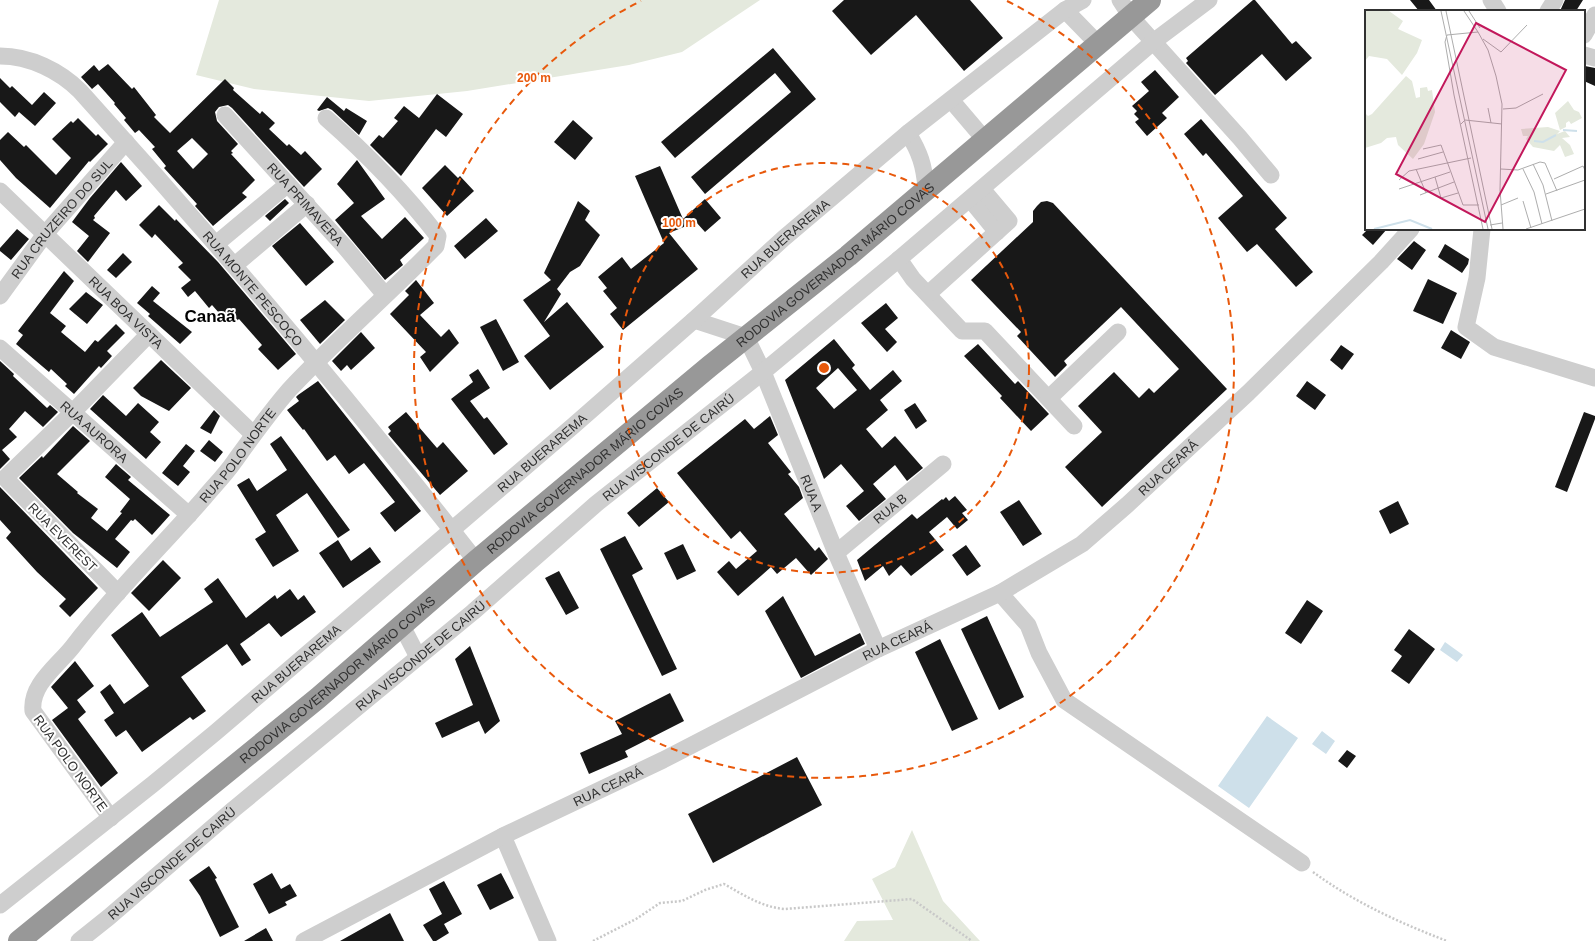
<svg xmlns="http://www.w3.org/2000/svg" width="1595" height="941" viewBox="0 0 1595 941" font-family="Helvetica,sans-serif">
	<style>
		.green { fill: #e4e9dd }
		.water { fill: #cee0ea }
		.building { fill: #181818; fill-rule: evenodd }
		.lines { fill: none; stroke-linecap: round; stroke-linejoin: round }
		.path { stroke: #c8c8c8; stroke-width: 2.5; stroke-dasharray: 2 2; stroke-linecap: butt }
		.minor { stroke: #cecece; stroke-width: 17 }
		.highway { stroke: #989898; stroke-width: 22 }
		.ring { fill: none; stroke: #e8590c; stroke-width: 2; stroke-dasharray: 7 5 }
		.labels { text-anchor: middle; stroke-width: 4; stroke-linejoin: round; paint-order: stroke }
		.street-label { font-size: 13px; fill: #313131; stroke: #fff }
		.district-label { font-size: 17px; font-weight: bold; fill: #000; stroke: #fff }
		.inset-river { fill: none; stroke: #cee0ea; stroke-width: 2 }
		.inset-road { fill: none; stroke: #adadad; stroke-width: 1 }
		.view { fill: #c2185b; fill-opacity: 0.15; stroke: #c2185b; stroke-width: 2 }
		.inset-edge { fill: none; stroke: #313131; stroke-width: 2 }
		.centre { fill: #e8590c; stroke: #fff; stroke-width: 2 }
		.ring-label { font-size: 12px; text-anchor: middle; font-weight: bold; fill: #e8590c; stroke: #fff; stroke-width: 4; stroke-linejoin: round; paint-order: stroke }
	</style>
	<rect width="100%" height="100%" fill="#fff"/>
	<path class="green" d="M219,0H760L682,52L629,65L467,91L369,101L254,89L196,75Z
		M912,830L943,901L980,941H844L857,921L893,920L872,879L895,867Z"/>
	<path class="water" d="M1445,642L1463,655L1457,662L1440,650Z
		M1267,716L1298,738L1249,808L1218,786Z
		M1322,731L1335,741L1326,754L1312,744Z"/>
	<path class="building" d="M844,0H970L1003,38L964,71L916,15L871,55L832,11Z
		M1253,0H1255L1292,44L1296,41L1312,58L1286,81L1262,54L1215,95L1186,63L1188,61L1186,58Z
		M1410,0H1429L1437,11H1419Z
		M1565,0H1583L1576,11H1560Z
		M773,48L816,99L705,194L691,177L791,92L775,73L675,158L661,142Z
		M108,64L132,89L134,87L156,115L154,117L170,133L225,79L234,88L233,90L260,114L262,111L275,123L269,129L287,146L289,144L301,155L305,151L322,169L304,187L232,108L228,105L219,107L215,112L217,121L238,144L231,151L233,153L231,154L255,180L242,193L247,197L213,226L195,206L197,204L164,168L166,166L152,149L155,147L139,130L135,133L124,120L126,118L114,104L115,103L98,84L92,89L81,77L94,65L99,71ZM192,138L208,154L193,169L177,151Z
		M1585,66L1595,68V86L1584,81Z
		M1155,70L1179,97L1162,113L1167,118L1147,136L1135,122L1139,119L1134,114L1137,111L1132,106L1149,91L1141,82Z
		M0,78L10,88L12,86L32,105L44,92L56,103L35,126L19,112L15,117L0,102Z
		M437,94L463,114L446,137L436,129L401,176L370,145L379,135L383,138L398,121L394,118L404,106L419,118Z
		M327,97L344,111L346,108L367,121L359,135L332,110L328,108L319,111L317,110Z
		M78,118L96,136L98,134L108,144L90,162L89,161L50,208L16,178L0,160V140L8,132L24,147L26,145L56,175L71,158L52,139L71,121L73,123Z
		M1201,119L1287,218L1275,229L1313,272L1296,287L1257,244L1247,252L1218,218L1243,196L1206,153L1203,156L1184,134Z
		M573,120L593,138L575,160L554,142Z
		M357,160L385,199L361,216L382,239L405,217L424,238L400,260L403,265L385,280L335,220L354,203L337,184Z
		M121,162L142,186L126,201L116,190L94,216L95,218L93,220L110,233L88,262L77,251L89,236L72,222L90,198Z
		M445,165L458,178L460,176L474,191L447,216L422,188Z
		M660,166L683,219L705,199L721,218L705,232L696,222L669,233L698,269L623,330L610,314L617,308L603,291L607,288L598,277L622,257L631,269L664,243L635,176Z
		M285,199L289,203L270,221L265,216Z
		M578,201L590,211L585,220L600,235L580,266L570,272L557,289L561,294L544,322L567,302L604,347L550,390L524,356L550,336L523,300L551,280L544,273Z
		M1047,201L1053,203L1227,389L1102,507L1065,467L1102,432L1078,406L1114,372L1139,398L1149,388L1154,393L1179,369L1121,307L1064,361L1067,365L1055,377L1017,336L1021,332L971,280L1033,222V211L1037,206L1041,202Z
		M159,205L175,221L176,219L218,262L296,354L278,370L258,349L262,345L239,319L235,322L231,318L227,322L212,305L209,308L195,291L188,297L181,288L191,280L178,267L183,263L155,234L152,238L139,225Z
		M486,218L498,231L465,259L454,246Z
		M300,223L334,262L306,286L272,246Z
		M17,229L29,239L11,260L0,251V248Z
		M1368,229H1387L1373,245L1362,235Z
		M1414,241L1426,250L1412,270L1397,259Z
		M1445,244L1469,259L1468,264L1462,273L1438,257Z
		M123,253L132,262L116,278L107,270Z
		M64,271L74,281L50,313L66,326L61,332L85,352L95,340L98,342L116,324L125,333L107,351L112,356L101,368L99,366L74,394L65,386L67,384L51,369L49,372L16,344L23,335L18,331Z
		M1428,279L1457,293L1443,324L1413,311Z
		M416,280L434,303L420,315L441,337L449,329L459,343L430,372L420,357L426,352L390,314L409,295L405,291Z
		M152,286L160,293L153,301L192,332L180,344L148,316L150,314L137,303Z
		M86,292L103,305L87,324L69,309Z
		M325,300L345,320L320,344L300,320Z
		M886,303L898,318L885,329L897,342L887,352L861,323Z
		M496,319L519,362L503,371L480,327Z
		M1451,330L1470,342L1461,359L1441,348Z
		M361,332L375,348L351,370L347,365L341,371L332,361Z
		M834,339L855,365L852,368L870,390L893,370L902,381L880,400L888,410L866,429L882,448L895,436L923,468L907,481L895,465L873,484L886,499L859,521L846,506L864,491L841,464L824,479L785,380ZM838,368L857,390L834,409L816,388Z
		M978,344L1015,384L1018,381L1049,414L1031,431L1000,398L1002,396L964,356Z
		M1341,345L1354,354L1342,370L1330,360Z
		M161,360L191,388L169,411L141,396L133,388Z
		M0,361L14,374L13,376L47,408L50,405L58,412L43,427L25,411L9,429L17,437L2,450L10,459L0,469Z
		M478,369L490,388L470,401L484,419L487,417L508,444L494,455L451,399L473,382L469,375Z
		M318,381L421,511L395,532L380,513L395,502L364,463L349,474L335,455L327,461L304,429L303,430L287,410L299,401L296,397L298,395Z
		M1307,381L1326,395L1315,410L1296,396Z
		M103,395L126,416L138,403L159,422L150,432L161,442L146,459L90,409Z
		M915,403L927,421L916,429L904,410Z
		M214,410L220,416L211,434L200,428Z
		M406,412L437,448L443,442L468,471L440,495L388,434L391,431L388,427Z
		M1584,412L1595,416V419L1567,492L1555,487Z
		M770,416L778,435L768,443L791,472L788,474L799,487L803,498L784,514L815,551L819,547L828,559L811,575L796,558L777,574L771,567L738,596L717,572L729,561L736,569L757,551L740,531L731,539L677,473L745,419L754,429Z
		M73,426L90,441L57,474L78,492L77,493L98,509L91,518L107,531L122,513L120,512L130,499L105,477L116,464L131,477L128,480L170,515L152,535L135,519L133,521L131,520L115,539L130,552L117,568L73,533L19,478L42,456L43,458Z
		M281,436L350,530L338,538L307,493L276,515L299,551L273,567L255,539L266,532L237,485L249,478L257,491L287,470L270,444Z
		M209,440L223,452L215,462L200,451Z
		M186,444L195,451L183,466L190,472L178,486L162,473Z
		M0,487L98,588L70,617L59,606L66,599L37,572L6,538L11,532L0,520Z
		M657,488L669,502L639,527L627,513Z
		M955,496L967,510L962,513L968,520L957,529L947,517L929,532L944,550L911,576L901,565L889,576L883,566L865,581L857,560L912,514L917,519L942,499L943,500L946,497L949,501Z
		M1019,500L1042,534L1023,546L1000,512Z
		M1398,501L1409,524L1390,534L1379,511Z
		M625,536L643,569L632,575L677,669L662,676L600,549Z
		M338,540L351,561L370,547L381,562L343,588L319,553Z
		M683,544L696,571L677,580L664,553Z
		M966,545L981,566L967,576L952,555Z
		M163,560L181,578L149,611L131,593Z
		M559,571L579,608L566,615L545,578Z
		M218,578L246,618L275,595L277,599L290,589L298,600L304,595L316,612L281,637L269,623L240,644L251,660L242,666L227,644L181,677L206,711L193,720L190,717L142,752L126,730L116,737L104,720L114,713L100,692L110,684L124,704L149,686L111,635L142,612L160,637L213,602L204,589Z
		M783,596L815,656L860,633L865,644L801,678L765,611Z
		M1307,600L1323,611L1301,644L1285,633Z
		M987,616L1024,697L999,710L961,629Z
		M1409,629L1435,649L1409,684L1391,671L1402,656L1394,650Z
		M940,639L978,719L952,731L915,652Z
		M470,646L500,721L485,734L479,721L442,738L435,723L473,705L455,659Z
		M75,661L94,686L77,700L86,712L78,719L118,773L101,787L52,720L68,708L51,687Z
		M670,693L684,721L625,751L628,757L589,774L580,753L622,734L615,721Z
		M1347,750L1356,756L1347,768L1338,761Z
		M797,757L822,805L713,863L688,814Z
		M209,866L217,878L215,879L239,927L220,937L200,896L189,880Z
		M272,873L281,889L290,884L297,896L285,902L287,905L269,914L253,884Z
		M501,873L514,898L490,910L477,885Z
		M444,881L462,914L444,924L449,933L436,941H433L423,925L442,914L429,889Z
		M390,913L404,941H340Z
		M266,928L273,941H244Z"/>
	<g class="lines">
		<path class="path" d="M1313,872C1354,902 1400,923 1447,941
			M593,941L636,919L660,903L682,901L705,890L724,884C744,895 761,907 785,909L912,899L972,941"/>
		<g class="minor">
			<path d="M1120,0L1131,17L1240,138L1271,175"/>
			<path d="M1491,0L1498,11"/>
			<path d="M1065,10L1099,45"/>
			<path d="M1548,11L1555,0"/>
			<path d="M1584,35L1595,15"/>
			<path d="M1584,55L1595,58"/>
			<path id="s1" d="M0,56C30,56 60,71 80,91C218,243 350,400 476,561"/>
			<path d="M951,100L985,140"/>
			<path id="s2" d="M225,115L345,247L385,295"/>
			<path d="M908,133C920,153 924,165 926,188"/>
			<path id="s3" d="M0,191L253,434"/>
			<path d="M970,199L997,232"/>
			<path d="M1482,229L1477,278L1466,327L1494,347L1595,378"/>
			<path d="M216,244L288,184"/>
			<path d="M899,259L913,279L962,331H985L1074,426"/>
			<path d="M235,265L307,204"/>
			<path d="M928,294L1009,221L982,189"/>
			<path id="s4" d="M0,296L45,234L126,142"/>
			<path id="s5" d="M694,320L746,337L763,372L836,553L878,649"/>
			<path id="s6" d="M0,348L189,515"/>
			<path d="M1049,398L1118,332"/>
			<path id="s7" d="M836,553L943,464"/>
			<path d="M118,593L5,478L72,413L149,334"/>
			<path d="M1000,593L1028,625L1039,653L1064,700L1302,863"/>
			<path d="M402,626L418,657"/>
			<path id="s8" d="M111,818L33,711C30,684 59,665 74,645C114,593 161,547 204,498C214,486 225,475 234,462C252,437 269,413 289,390C336,340 388,295 436,246L438,236C404,192 367,154 326,118"/>
			<path d="M503,836L548,941"/>
			<path id="s9" d="M0,905L153,784L216,732L573,426L694,320L784,238L908,133L1065,10L1083,0"/>
			<path id="s10" d="M79,941L109,917L234,809L473,612L596,504L763,372L899,259L1153,42L1209,0"/>
			<path id="s11" d="M304,941L503,836L663,760L878,649L1000,593L1082,544L1127,505L1248,393L1381,262L1411,229"/>
		</g>
		<path class="highway" id="s12" d="M19,941L318,698L476,561L710,366L848,256L1150,0"/>
	</g>
	<g class="ring">
		<circle cx="824" cy="368" r="205"/>
		<path d="M1007 1A410 410 0 1 1 641 1"/>
	</g>
	<g class="labels">
		<g class="street-label">
			<text dy="5" stroke="none"><textPath href="#s2" startOffset="120">RUA PRIMAVERA</textPath></text>
			<text dy="5" stroke="none"><textPath href="#s4" startOffset="99">RUA CRUZEIRO DO SUL</textPath></text>
			<text dy="5" stroke="none"><textPath href="#s9" startOffset="1030">RUA BUERAREMA</textPath></text>
			<text dy="5" stroke="none"><textPath href="#s12" startOffset="1060">RODOVIA GOVERNADOR MÁRIO COVAS</textPath></text>
			<text dy="5" stroke="none"><textPath href="#s1" startOffset="352">RUA MONTE PESCOÇO</textPath></text>
			<text dy="5" stroke="none"><textPath href="#s3" startOffset="175">RUA BOA VISTA</textPath></text>
			<text dy="5" stroke="none"><textPath href="#s6" startOffset="126">RUA AURORA</textPath></text>
			<text dy="5" stroke="none"><textPath href="#s10" startOffset="769">RUA VISCONDE DE CAIRÚ</textPath></text>
			<text dy="5" stroke="none"><textPath href="#s9" startOffset="706">RUA BUERAREMA</textPath></text>
			<text dy="5" stroke="none"><textPath href="#s8" startOffset="463">RUA POLO NORTE</textPath></text>
			<text dy="5" stroke="none"><textPath href="#s11" startOffset="989">RUA CEARÁ</textPath></text>
			<text dy="5" stroke="none"><textPath href="#s12" startOffset="736">RODOVIA GOVERNADOR MÁRIO COVAS</textPath></text>
			<text dy="5" stroke="none"><textPath href="#s5" startOffset="224">RUA A</textPath></text>
			<text dy="5" stroke="none"><textPath href="#s7" startOffset="70">RUA B</textPath></text>
			<text transform="translate(63 537) rotate(45)" y="5">RUA EVEREST</text>
			<text dy="5" stroke="none"><textPath href="#s11" startOffset="665">RUA CEARÁ</textPath></text>
			<text dy="5" stroke="none"><textPath href="#s10" startOffset="445">RUA VISCONDE DE CAIRÚ</textPath></text>
			<text dy="5" stroke="none"><textPath href="#s9" startOffset="382">RUA BUERAREMA</textPath></text>
			<text dy="5" stroke="none"><textPath href="#s12" startOffset="412">RODOVIA GOVERNADOR MÁRIO COVAS</textPath></text>
			<text transform="translate(71 763) rotate(54)" y="5">RUA POLO NORTE</text>
			<text dy="5" stroke="none"><textPath href="#s11" startOffset="341">RUA CEARÁ</textPath></text>
			<text dy="5" stroke="none"><textPath href="#s10" startOffset="121">RUA VISCONDE DE CAIRÚ</textPath></text>
		</g>
		<g class="district-label">
			<text x="210" y="322">Canaã</text>
		</g>
	</g>
	<g transform="translate(1365 10)">
		<rect width="220" height="220" fill="#fff"/>
		<path d="M0,1H24L38,11L33,19L57,30L52,43L37,65L22,49L4,46L0,51ZM41,66L47,71L51,88L55,87V78L62,77L63,81L67,80L70,102L59,134L48,149L33,135L31,127L22,128L16,133L0,138V103L3,106L7,104ZM203,91L209,100L214,102L217,108L206,114L204,111L201,113V117L195,120L190,103ZM183,117L195,121L192,124L200,121L205,127L197,128L205,135L209,144L200,147L195,135L189,141L168,137L161,129L163,126H158L156,119Z" fill="#e4e9dd"/>
		<path class="inset-river" d="M198,120L212,121M169,131L178,132L191,125M9,219L45,210L67,219"/>
		<path class="inset-road" d="M76,1L123,219M81,1L127,219M99,1L113,22M104,1L115,18M118,29L136,42L162,15M123,98L126,113M138,99L151,98L178,84M96,114L100,110L137,114M58,139L76,135L98,195H114M53,149L78,142M168,154L178,175L187,211M51,159L61,183M136,159L153,160L175,152L180,153L192,181M158,159L169,182L177,214M70,167L76,188L93,183M189,169L218,156L220,160M34,170L44,161L106,148M34,179L85,162M181,184L220,170M55,185L89,172M158,191L166,218M136,195L153,188M125,215L137,213M118,219L89,85L80,32L82,25L113,22L123,40L131,66L137,94L135,180L138,219M161,219L220,199"/>
		<path class="view" d="M111,13L201,60L120,212L31,164Z"/>
		<rect width="220" height="220" class="inset-edge"/>
	</g>
	<circle cx="824" cy="368" r="6" class="centre"/>
	<g class="ring-label">
		<text x="534" y="82">200 m</text>
		<text x="679" y="227">100 m</text>
	</g>
</svg>
